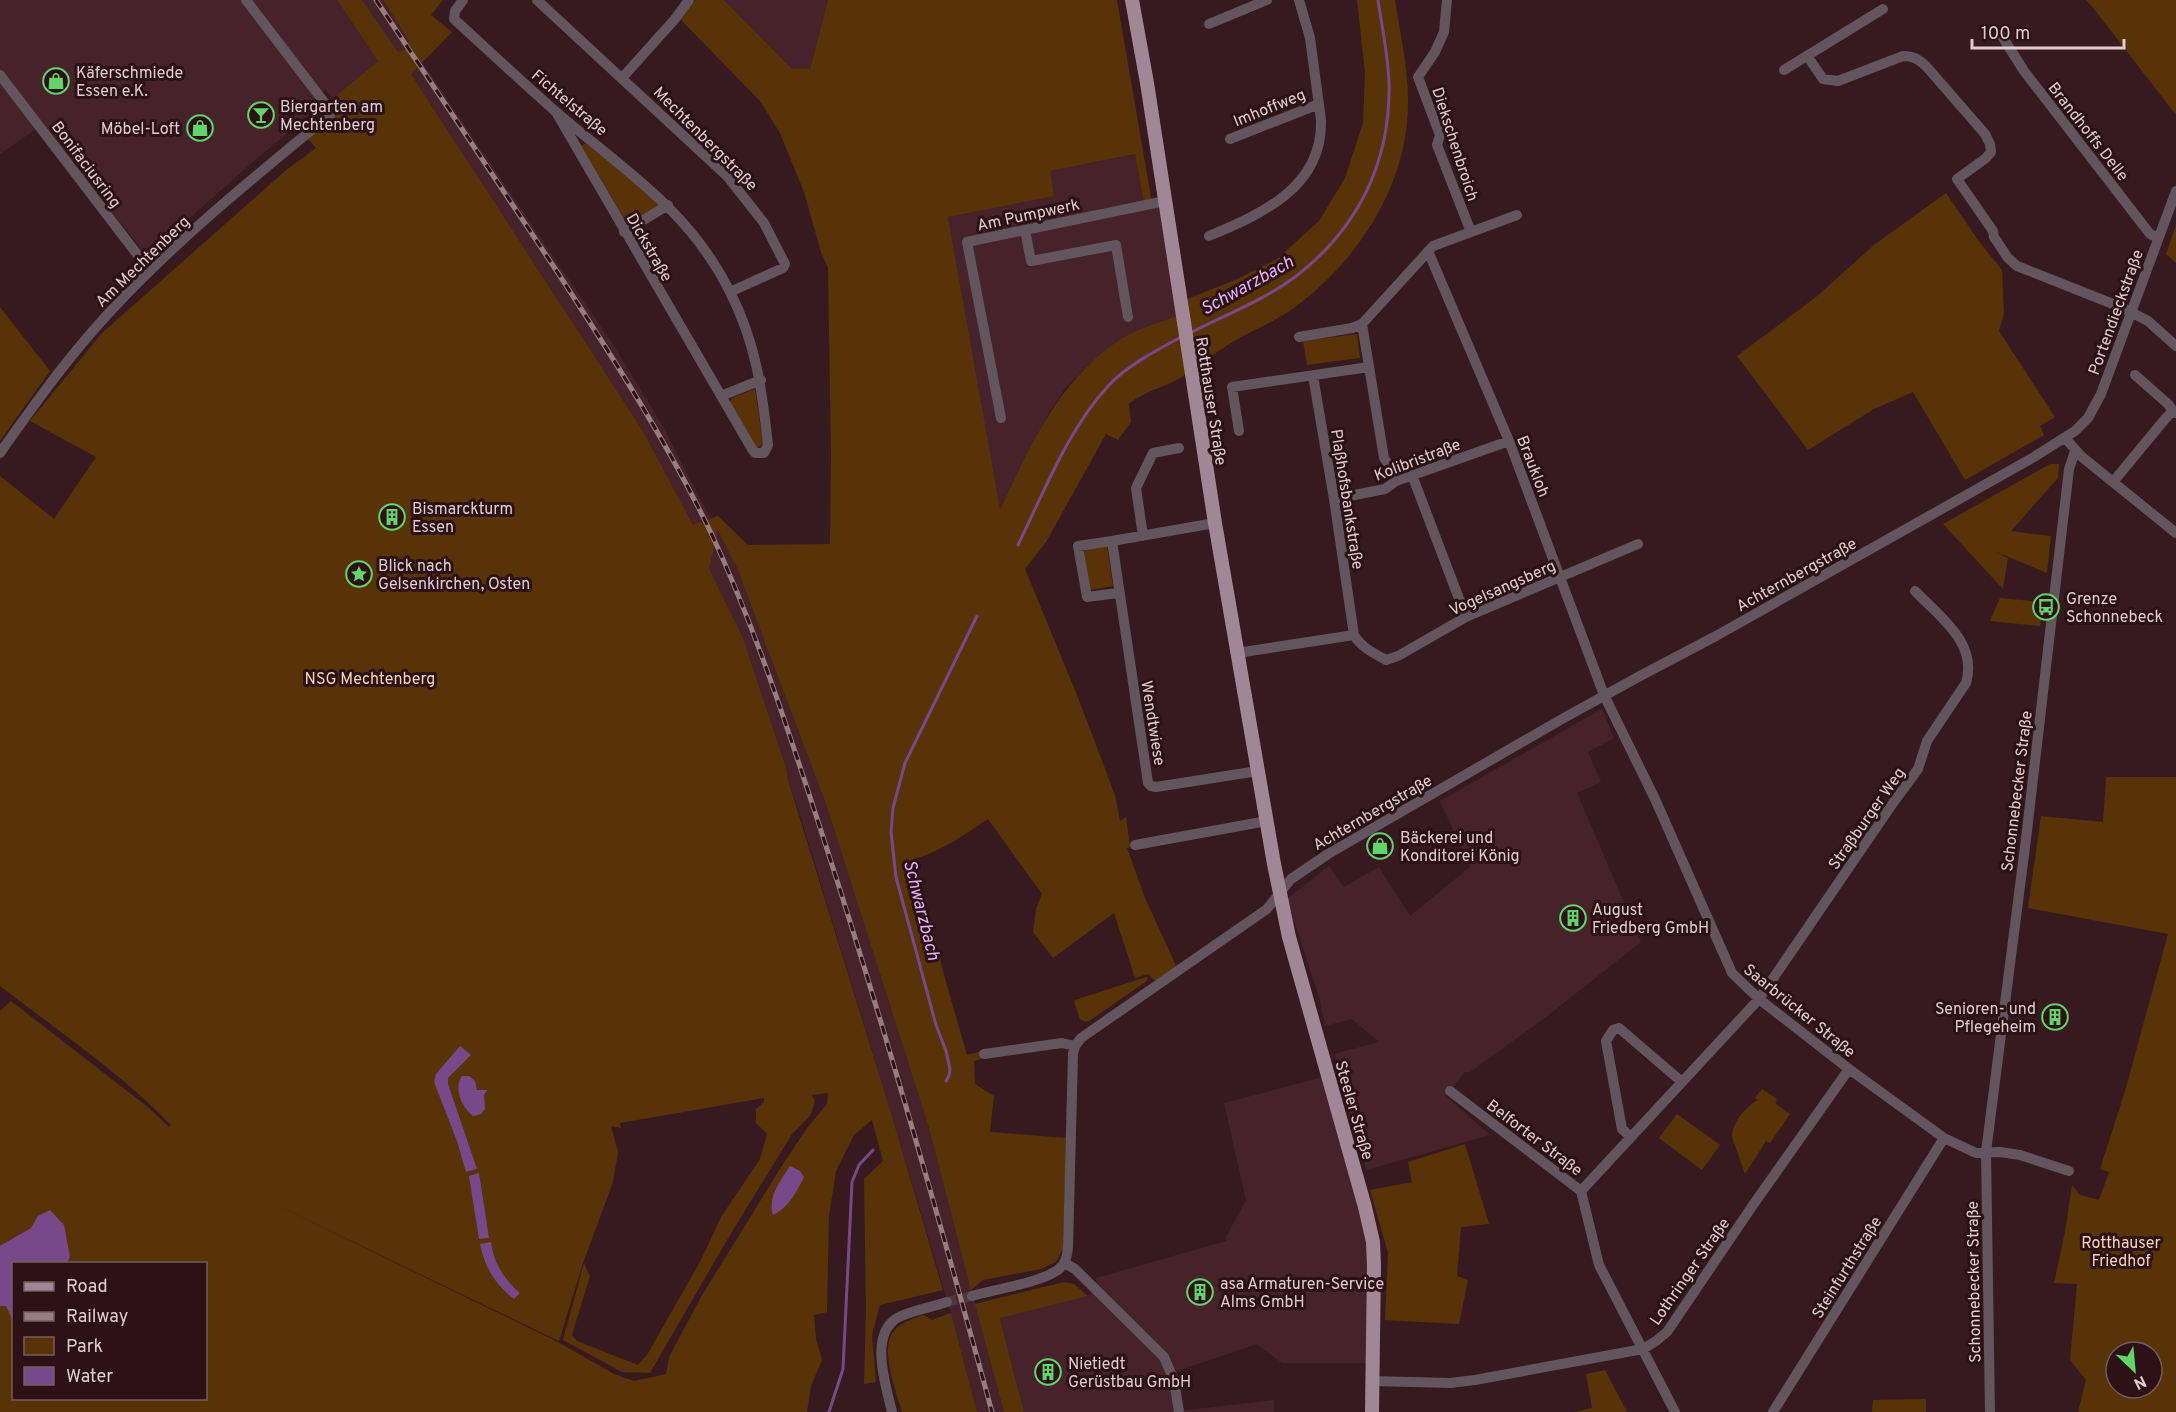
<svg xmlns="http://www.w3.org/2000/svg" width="2176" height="1412" viewBox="0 0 2176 1412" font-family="Overpass,sans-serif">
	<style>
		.built { fill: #46232a }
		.green { fill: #583307; fill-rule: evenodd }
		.water { fill: #784989 }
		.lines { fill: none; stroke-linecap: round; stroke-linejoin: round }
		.stream { stroke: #784989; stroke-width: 3 }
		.minor-tunnel { stroke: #503539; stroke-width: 10; stroke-dasharray: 10 5; stroke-linecap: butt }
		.minor { stroke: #63555d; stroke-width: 10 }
		.major { stroke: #a18695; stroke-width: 14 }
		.rail-casing { stroke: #957d80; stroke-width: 5 }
		.rail { stroke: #2c1116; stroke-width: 3; stroke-dasharray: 9; stroke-linecap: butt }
		.labels { text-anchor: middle; stroke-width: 6; stroke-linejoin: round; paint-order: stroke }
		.poi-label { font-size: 16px; fill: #e0ccce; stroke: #2c1116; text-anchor: start }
		.street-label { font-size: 16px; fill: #e0ccce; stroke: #2c1116 }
		.park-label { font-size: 16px; fill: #f7d4b5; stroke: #2c1116 }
		.water-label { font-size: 18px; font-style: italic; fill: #e4b0f9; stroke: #2c1116 }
	</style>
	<rect width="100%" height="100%" fill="#371a1f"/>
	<path class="built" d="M0,0H337L378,61L332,99L325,90L310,102L311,111L308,116L255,160L147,256L42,125L0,154Z
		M362,0H383L409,41L404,50L398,53Z
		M724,0H828L810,69H792Z
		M422,62L614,346L661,423L711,519L693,525L643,431L411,74Z
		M1135,154L1144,204L1164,202L1181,315L1122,339L1088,365L1066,387L1049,413L1025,458L999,510L948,217L1053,196L1049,171Z
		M718,528L737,568L827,807L929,1128L1004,1412H977L951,1313L891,1113L800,815L756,683L708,572Z
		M1602,709L1614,738L1588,752L1601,782L1577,793L1641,942L1546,1017L1470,1072H1465L1446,1096L1490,1135L1366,1170L1334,1054L1379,1042L1352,1019L1325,1026L1320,1000L1287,899L1329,866L1344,887L1379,867L1410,916L1470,867L1440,801Z
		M1327,1076L1368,1232L1370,1363H1282L1257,1344L1168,1374L1175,1412H1024L1000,1317L1088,1296L1097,1290L1096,1278L1226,1241V1237L1246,1200L1224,1103Z
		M1274,1400V1412H1175L1179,1411Z"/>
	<path class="green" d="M337,0H362L398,52L404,50L409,41L383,0H443L431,15L452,32L411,74L643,431L693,525L718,516L748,545L830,544L831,455L828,268L821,252L804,192L780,133L760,101L681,20L695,0H724L792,69H810L828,0H1117L1152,203L1144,204L1135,154L1050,171L1054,196L948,217L1000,509C1031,445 1059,379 1121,339C1139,328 1161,322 1181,315L1182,301L1235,280L1277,259L1319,221L1345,178L1363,123L1365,73L1357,0H1395C1400,33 1408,67 1408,100C1409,183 1359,260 1294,308C1273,323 1248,332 1226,346C1212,355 1199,365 1185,375C1168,387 1145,390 1129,404L1131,422L1118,440L1106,434L1046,542L1025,569L1077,695L1115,795L1120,821L1126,817L1130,847L1127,848L1145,898L1178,970L1158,984L1148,974L1135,978L1114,913L1053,958L1033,932L1036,909L1042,894L988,819C964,835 943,850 915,859L944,975L967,1055L983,1051V1058L974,1061L975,1084L994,1096L990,1132L1066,1138L1063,1249L1056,1262L1041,1269L983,1280L971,1290L929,1128L827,807L737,568L718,530L709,569L743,638L786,768L788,780L891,1113L943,1290L880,1305L872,1335L876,1382L864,1384L866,1309L864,1179L883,1161L872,1120L854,1135L836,1171L829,1216L827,1312L814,1315L816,1339L822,1360L811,1386L807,1412H0V1011L11,1001L149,1108L169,1127L171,1125C120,1072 58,1031 0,986V476L54,519L96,457L30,421L101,334L285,171L316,148L305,136L331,116L337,104L332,99L378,61ZM828,1093L827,1104L807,1128L783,1164L701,1297L669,1357L666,1374L634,1381L614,1374L558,1342L258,1196L559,1341L583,1263L613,1182L618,1152L611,1126L621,1128L620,1123L764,1098V1102L756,1109V1123L767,1134L760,1159L721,1217L701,1260L647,1355L638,1365L577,1341L572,1335L590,1276L584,1263L563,1340L622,1372L650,1373L727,1240L792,1134L810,1116L815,1102L812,1095ZM14,1264H206V1398H14Z
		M2086,0H2176V115L2094,9Z
		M585,143L632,179L658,203V206L627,224L583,148L582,146Z
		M1946,193L1978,240L2002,270L2004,314L1999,331L2055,417L2040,426L2044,435L1965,480L1913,392L1874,409L1808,450L1737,356L1816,297L1874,245Z
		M2176,225V263L2166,254Z
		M0,307L50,371L0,441Z
		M1357,334L1360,358L1307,365L1303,341Z
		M755,389L763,444L757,448L730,402L732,398Z
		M2050,464H2059L2058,478L2011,531L2051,536L2047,573L1994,551L2008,558L2003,589L1943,524Z
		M1107,546L1113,586L1090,590L1084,550Z
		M2000,598L2043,602L2040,626L1990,621Z
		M2106,777H2176V1412H2078L2086,1380L2070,1360L2077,1284L2054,1283L2065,1232L2072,1185L2080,1195L2099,1200L2109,1172L2100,1169L2125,1091L2168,934L2028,908L2041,816L2103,822ZM2116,1352H2152V1388H2116Z
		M1146,977L1148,978L1147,981L1089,1021L1085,1022L1080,1019L1074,1002L1075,1000Z
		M1762,1089L1777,1099L1775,1103L1790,1114L1770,1143L1766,1141L1745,1174L1732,1137C1732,1122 1746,1107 1758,1100L1755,1098Z
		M1677,1114L1720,1145L1702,1170L1659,1138Z
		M1465,1144L1489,1224L1461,1227L1457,1276L1468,1280L1459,1324L1385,1320L1388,1253L1370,1190L1412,1182L1408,1162Z
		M1064,1282L1074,1284L1088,1296L1000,1318L1024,1412H1004L975,1304Z
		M951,1313L977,1412H902C896,1391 879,1348 894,1331C901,1322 913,1319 923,1315L932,1320Z
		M1605,1370L1627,1412H1573L1592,1408L1586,1374Z
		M1926,1399V1412H1872L1873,1400Z"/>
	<path class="water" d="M460,1046L471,1055L448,1078V1084L477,1169L466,1172L457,1141L434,1082L436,1074Z
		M462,1076H469L475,1081L477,1090H487L484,1095L485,1109L481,1114L473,1116C462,1108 453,1088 462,1076Z
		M790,1166L800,1171L804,1177C796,1193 789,1207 773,1215C767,1197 781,1180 790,1166Z
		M479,1173L489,1238L479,1239L469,1176Z
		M50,1210L64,1225L70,1257L67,1263L14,1264L13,1321L6,1306H0V1246L31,1228L38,1216Z
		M491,1242C494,1264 504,1279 520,1293L514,1299C495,1284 485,1268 480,1244Z"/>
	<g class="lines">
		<path class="stream" d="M1190,333C1225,315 1264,300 1295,277C1359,228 1391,161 1389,82C1388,55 1382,27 1378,0
			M1018,545C1044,492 1068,429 1109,385C1128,365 1157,350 1181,337
			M946,1081L949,1076L950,1069L946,1051L936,1025L896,877L891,832L893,808L905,763L977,616
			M829,1412L843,1369L852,1182L859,1165L873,1150"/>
		<path class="minor-tunnel" d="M947,1302L972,1296"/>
		<path class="minor" d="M463,0L455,11L454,19C488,50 521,81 555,111C622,169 689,209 730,292C756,343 762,389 768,445L764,453H755L752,449L556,112
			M537,0L727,176L764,223L785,264L783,268L730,292
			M1447,0L1444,32L1435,52L1418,77L1440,135L1437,145L1471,232
			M1209,24L1267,0
			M2002,36L2024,71L2150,234L2158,238
			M1808,57L1823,79L1838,81L1903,56C1913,56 1918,59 1926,66L1985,134L1990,144L1991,152L1986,158L1957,179L1993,231L1994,237L2008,258L2017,266L2123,308L2148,321L2176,346
			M1784,70L1883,9
			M0,75L150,271
			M622,78L675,19L689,0
			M1230,139L1319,104
			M1025,230L1031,261L1116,245L1128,317
			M624,232L668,205
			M1209,236C1262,214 1323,187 1321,120L1310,38L1299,0
			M1428,251L1509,441L1604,695L1655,799L1732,973L1759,999L1849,1069L1944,1138L1976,1153L2000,1152L2020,1155L2069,1171
			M1362,324L1384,458L1393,471L1412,475L1466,617
			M1299,337L1352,328L1362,324L1433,246L1517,215
			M2135,375L2168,404L2173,411
			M1313,376L1334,499L1354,635C1361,647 1373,653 1386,660L1398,656L1466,617L1638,544
			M721,396L761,380
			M1001,418L967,242L1165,201
			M1239,431L1232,387L1369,367
			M2065,438L2082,457L2176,533
			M0,453C29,412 58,371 91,333C159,254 249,181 330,115L327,106L246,0
			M2113,482L2165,419L2173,411L2176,413
			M1334,499L1385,489L1396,481L1509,441
			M1215,523L1112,541L1148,783L1151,786L1156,787L1258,771
			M1143,536L1136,488L1153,453L1179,448
			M1112,541L1078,546L1087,597L1118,593
			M1237,653L1354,635
			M1135,845L1267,821
			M984,1054L1062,1043L1075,1046
			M1450,1091L1581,1191L1599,1265L1675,1412
			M1631,1137L1622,1129L1606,1041L1613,1030L1619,1028L1682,1082
			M1581,1191L1759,999L1893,803L1918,769L1927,741L1966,683C1978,643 1940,617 1915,591
			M1064,1263L1075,1269L1164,1357L1174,1380L1179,1412
			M972,1296C993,1290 1043,1282 1059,1269C1066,1263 1067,1256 1068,1247L1073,1054L1075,1046L1081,1038L1267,909L1291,879L1328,854L1562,719L1640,676L1716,636L2034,457L2075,431L2088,418L2101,394L2176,191
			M1372,1381L1450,1383L1475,1380L1643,1349L1656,1341L1667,1332L1753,1205L1849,1069
			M892,1412C886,1385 867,1331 901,1316C915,1310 932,1307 947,1302
			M1773,1412L1944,1138
			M1990,1412L1986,1152L2026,839L2069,469L2075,451"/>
		<path class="major" d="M1132,0L1147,83L1215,523L1274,864L1289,937L1365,1207L1373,1242L1374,1266L1372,1412"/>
		<g class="rail-casing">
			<path id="rail" d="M376,0C437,91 498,182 558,273C613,358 668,443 712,535C758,634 791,739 825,843C886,1031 940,1221 992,1412"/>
		</g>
		<use href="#rail" class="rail"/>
	</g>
	<defs>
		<g id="shop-ring" transform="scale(1.35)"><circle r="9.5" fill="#2c1116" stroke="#63d469" stroke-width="1.5"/><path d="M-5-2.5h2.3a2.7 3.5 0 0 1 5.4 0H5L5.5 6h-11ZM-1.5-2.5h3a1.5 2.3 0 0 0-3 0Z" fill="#63d469"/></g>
		<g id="bar-ring" transform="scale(1.35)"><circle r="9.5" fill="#2c1116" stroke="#63d469" stroke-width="1.5"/><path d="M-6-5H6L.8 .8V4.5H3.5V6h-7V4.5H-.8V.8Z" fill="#63d469"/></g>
		<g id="building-ring" transform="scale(1.35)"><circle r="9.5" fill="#2c1116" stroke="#63d469" stroke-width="1.5"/><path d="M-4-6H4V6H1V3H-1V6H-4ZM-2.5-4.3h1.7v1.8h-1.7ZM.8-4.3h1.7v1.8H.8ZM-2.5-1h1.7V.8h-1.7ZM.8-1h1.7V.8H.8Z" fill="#63d469"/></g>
		<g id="sight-ring" transform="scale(1.35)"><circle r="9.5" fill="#2c1116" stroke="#63d469" stroke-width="1.5"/><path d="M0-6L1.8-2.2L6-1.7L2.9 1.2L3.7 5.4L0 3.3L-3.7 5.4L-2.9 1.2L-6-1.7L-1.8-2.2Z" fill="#63d469"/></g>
		<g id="bus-ring" transform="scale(1.35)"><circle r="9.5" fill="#2c1116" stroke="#63d469" stroke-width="1.5"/><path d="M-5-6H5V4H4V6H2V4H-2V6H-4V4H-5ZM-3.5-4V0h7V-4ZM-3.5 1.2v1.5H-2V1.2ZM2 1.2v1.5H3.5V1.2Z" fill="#63d469"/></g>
	</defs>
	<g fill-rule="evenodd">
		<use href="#shop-ring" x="56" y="81"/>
		<use href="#bar-ring" x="261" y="115"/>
		<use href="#shop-ring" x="200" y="128"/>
		<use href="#building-ring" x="392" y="517"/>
		<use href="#sight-ring" x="359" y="574"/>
		<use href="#bus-ring" x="2046" y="607"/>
		<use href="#shop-ring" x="1380" y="846"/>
		<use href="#building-ring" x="1573" y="918"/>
		<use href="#building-ring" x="2055" y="1017"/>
		<use href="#building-ring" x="1200" y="1292"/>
		<use href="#building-ring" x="1048" y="1372"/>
	</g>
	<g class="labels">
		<g class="poi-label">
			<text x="76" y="78">Käferschmiede<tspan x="76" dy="18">Essen e.K.</tspan></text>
			<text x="280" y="112">Biergarten am<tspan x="280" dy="18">Mechtenberg</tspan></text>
			<text x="180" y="134" text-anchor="end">Möbel-Loft</text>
			<text x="412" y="514">Bismarckturm<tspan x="412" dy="18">Essen</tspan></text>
			<text x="378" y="571">Blick nach<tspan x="378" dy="18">Gelsenkirchen, Osten</tspan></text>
			<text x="2066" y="604">Grenze<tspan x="2066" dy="18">Schonnebeck</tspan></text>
			<text x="1400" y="843">Bäckerei und<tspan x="1400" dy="18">Konditorei König</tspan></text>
			<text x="1592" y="915">August<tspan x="1592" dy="18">Friedberg GmbH</tspan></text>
			<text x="2036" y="1014" text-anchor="end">Senioren- und<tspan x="2036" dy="18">Pflegeheim</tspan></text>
			<text x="1220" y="1289">asa Armaturen-Service<tspan x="1220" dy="18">Alms GmbH</tspan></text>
			<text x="1068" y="1369">Nietiedt<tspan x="1068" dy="18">Gerüstbau GmbH</tspan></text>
		</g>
		<g class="street-label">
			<text transform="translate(570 102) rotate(40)" y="6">Fichtelstraße</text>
			<text transform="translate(1269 107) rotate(-22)" y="6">Imhoffweg</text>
			<text transform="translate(2089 131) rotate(52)" y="6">Brandhoffs Delle</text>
			<text transform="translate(706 138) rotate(45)" y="6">Mechtenbergstraße</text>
			<text transform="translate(1456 144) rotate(72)" y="6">Diekschenbroich</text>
			<text transform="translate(87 164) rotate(53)" y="6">Bonifaciusring</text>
			<text transform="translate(1028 214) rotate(-12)" y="6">Am Pumpwerk</text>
			<text transform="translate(650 247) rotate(60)" y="6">Dickstraße</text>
			<text transform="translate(142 261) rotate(-44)" y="6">Am Mechtenberg</text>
			<text transform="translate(2115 312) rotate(-70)" y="6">Portendieckstraße</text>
			<text transform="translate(1212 401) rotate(81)" y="6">Rotthauser Straße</text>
			<text transform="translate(1417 459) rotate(-21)" y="6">Kolibristraße</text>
			<text transform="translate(1534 466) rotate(69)" y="6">Braukloh</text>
			<text transform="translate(1348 499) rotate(81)" y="6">Plaßhofsbankstraße</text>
			<text transform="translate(1796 574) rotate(-29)" y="6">Achternbergstraße</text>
			<text transform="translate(1502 587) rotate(-24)" y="6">Vogelsangsberg</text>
			<text transform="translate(1154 723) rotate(81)" y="6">Wendtwiese</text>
			<text transform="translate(2016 791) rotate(-83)" y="6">Schonnebecker Straße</text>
			<text transform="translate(1372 812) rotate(-30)" y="6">Achternbergstraße</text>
			<text transform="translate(1866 818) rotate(-55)" y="6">Straßburger Weg</text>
			<text transform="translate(1800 1010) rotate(39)" y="6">Saarbrücker Straße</text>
			<text transform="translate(1355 1110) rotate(74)" y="6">Steeler Straße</text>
			<text transform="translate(1535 1137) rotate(37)" y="6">Belforter Straße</text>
			<text transform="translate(1846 1267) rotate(-58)" y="6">Steinfurthstraße</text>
			<text transform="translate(1689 1271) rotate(-55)" y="6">Lothringer Straße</text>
			<text transform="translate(1973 1282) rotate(-91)" y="6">Schonnebecker Straße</text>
		</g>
		<g class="park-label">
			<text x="370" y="684">NSG Mechtenberg</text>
			<text x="2121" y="1248">Rotthauser<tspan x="2121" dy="18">Friedhof</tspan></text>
		</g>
		<g class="water-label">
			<text transform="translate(1247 285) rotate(-29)" y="6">Schwarzbach</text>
			<text transform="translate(922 910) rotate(76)" y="6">Schwarzbach</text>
		</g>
	</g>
	<rect x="12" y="1262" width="195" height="138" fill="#2c1116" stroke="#745c60" stroke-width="1.5"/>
	<rect x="24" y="1282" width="30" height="9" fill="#a18695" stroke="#745c60" stroke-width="1.5"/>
	<text x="66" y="1292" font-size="18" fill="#e0ccce">Road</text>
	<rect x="24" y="1312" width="30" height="9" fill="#957d80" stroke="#745c60" stroke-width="1.5"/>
	<text x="66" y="1322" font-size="18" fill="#e0ccce">Railway</text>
	<rect x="24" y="1337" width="30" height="18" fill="#583307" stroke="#745c60" stroke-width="1.5"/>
	<text x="66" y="1352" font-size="18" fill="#e0ccce">Park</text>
	<rect x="24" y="1367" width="30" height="18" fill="#784989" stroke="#745c60" stroke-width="1.5"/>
	<text x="66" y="1382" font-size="18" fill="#e0ccce">Water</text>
	<g transform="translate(2134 1370) rotate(154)"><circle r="28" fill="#2c1116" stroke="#745c60" stroke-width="1.5"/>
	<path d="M0-4.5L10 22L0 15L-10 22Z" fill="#63d469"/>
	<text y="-9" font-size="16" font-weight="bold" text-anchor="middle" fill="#e0ccce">N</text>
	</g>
	<path d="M1972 39v9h152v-9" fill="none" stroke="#e0ccce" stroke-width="3"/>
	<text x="1981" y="39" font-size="18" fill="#e0ccce" stroke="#2c1116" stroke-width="4.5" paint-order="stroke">100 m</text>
</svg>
